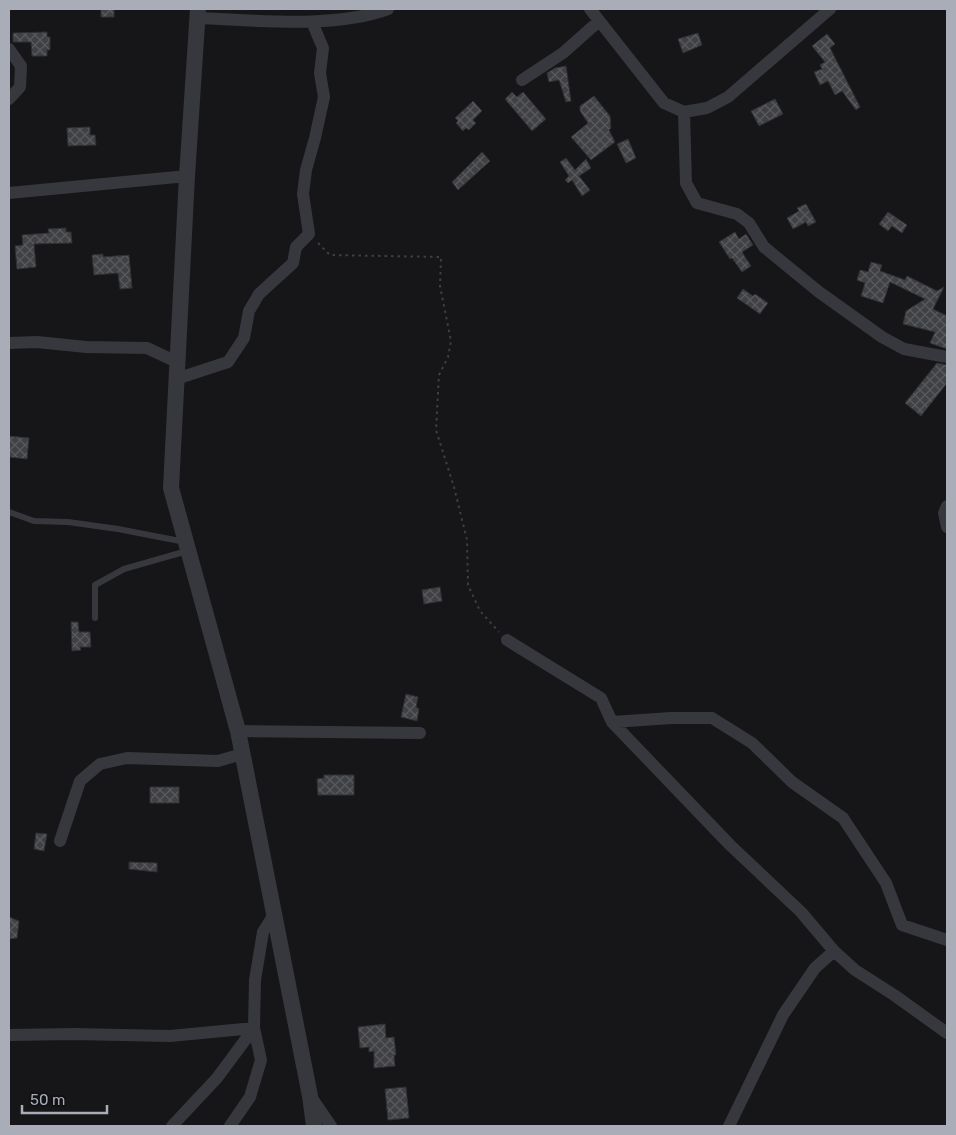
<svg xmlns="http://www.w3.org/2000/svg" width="956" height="1135" viewBox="0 0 956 1135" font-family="Rubik,sans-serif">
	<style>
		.building { fill: url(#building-cross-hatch); stroke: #303034 }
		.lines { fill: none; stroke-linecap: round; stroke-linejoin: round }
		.path { stroke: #3d3f44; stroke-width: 2; stroke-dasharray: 2.5 4; stroke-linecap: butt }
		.service { stroke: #37383d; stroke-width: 6 }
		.minor { stroke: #37383d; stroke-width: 12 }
		.tertiary { stroke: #37383d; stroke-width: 16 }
	</style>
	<defs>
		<pattern id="building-cross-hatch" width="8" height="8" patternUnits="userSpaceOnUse" patternTransform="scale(1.25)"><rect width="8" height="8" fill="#404145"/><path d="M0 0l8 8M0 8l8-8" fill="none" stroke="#595a5e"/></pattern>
	</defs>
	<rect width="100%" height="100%" fill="#161618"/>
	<path class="building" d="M101,9H114V17H101Z
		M47,32V37H50V50H47V56H32L31,42H13V33Z
		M698,33L702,45L683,53L678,39Z
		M827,34L835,44L830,48L860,107L856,110L842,91L835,95L828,81L820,85L814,72L822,69L820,65L825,62L812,46Z
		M566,66L571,101L566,102L559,80L549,82L547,73L555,68Z
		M512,92L517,97L523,92L546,119L532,131L505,99Z
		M594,96L610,116L611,128L609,130L615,142L591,160L571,137L588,123L580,111V106Z
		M775,99L783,114L759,126L751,111Z
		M473,101L482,111L473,120L476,123L469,130L466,128L463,131L456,123L458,121L455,118Z
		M90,127V135H95L96,145L68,146L67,128Z
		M628,139L636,158L626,163L617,144Z
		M482,152L490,161L458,190L452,182Z
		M566,158L575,170L586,159L591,168L579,176L590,190L582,196L572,180L568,183L565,180L569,176L560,162Z
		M806,204L816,222L808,226L806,222L793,229L787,218L799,211L797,208Z
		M888,212L907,225L902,233L892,226L888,231L879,224Z
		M66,228V232H71L72,243L34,244L36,267L17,269L15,246L23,245L22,235L49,233L48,229Z
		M735,232L739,239L746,234L753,245L742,252L751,266L742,272L732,258L730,259L719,242Z
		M103,254V257L129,255L132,288L120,289L118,273L94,275L92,255Z
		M871,262L882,265L880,271L905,280L907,276L937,291L944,287L933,309L947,316V349L930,343L935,332L903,324L906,311L925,299L890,282L883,303L861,296L865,283L857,280L860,270L868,272Z
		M743,289L753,296L755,294L768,303L760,314L737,298Z
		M937,363L947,365V383L921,416L905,403Z
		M9,436L29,438L27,459L9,457Z
		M440,587L442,601L424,604L422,590Z
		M71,622H78L79,632H90L91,647H80L81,650L72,651Z
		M406,694L418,697L416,707L419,709L417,721L401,717Z
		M324,775H354V795H318L317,779L324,778Z
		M150,787H179V803H150Z
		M36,833L47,834L44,851L34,849Z
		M129,862L157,863V872L129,869Z
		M9,917L19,921L17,938L9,939Z
		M385,1024L386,1038L394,1037L396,1055H394L395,1066L374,1068V1051L369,1052V1047L360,1048L358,1027Z
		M406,1087L409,1118L388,1120L385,1089Z"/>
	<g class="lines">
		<path class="path" d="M318,243L330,255L441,257L440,286L451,341L448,357L439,375L436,430L454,487L467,540L468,585L480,611L499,632"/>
		<path class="service" d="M9,512L34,521L68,522L118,529L185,542
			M95,618V585L124,569L187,551"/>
		<path class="minor" d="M590,9L664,103L684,112L707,108L728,97L830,9
			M198,18C255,20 334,29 388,9
			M9,49L21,66L20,87L9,99
			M522,80L563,53L599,21
			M684,112L686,183L697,203L737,214L749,223L764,247L819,292L882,337L904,349L947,357
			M9,193L187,176
			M9,343L37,342L86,347L147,348L177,362
			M176,379L228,362L244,338L249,311L259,294L293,263L296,247L309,234L303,194L306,170L315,138L324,97L320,73L323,48L312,22
			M947,506L944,513L947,527
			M507,640L601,698L612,722L730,845L801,912L834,951L855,970L894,995L947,1033
			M612,722L671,718H712L752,743L792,782L843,818L886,883L902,925L947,940
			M238,731L420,733
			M60,841L80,781L100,764L127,758L218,761L242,754
			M9,1035L74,1034L170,1036L254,1028L261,1060L250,1097L230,1126
			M311,1097L331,1126
			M172,1126L217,1078L254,1028L255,980L263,932L275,913
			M729,1126L783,1015L815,968L834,951"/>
		<path class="tertiary" d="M198,9L187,176L171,488L238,731L310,1096L314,1126"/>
	</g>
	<rect width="956" height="1135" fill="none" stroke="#a8adb8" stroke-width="20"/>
	<path d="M22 1105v8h85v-8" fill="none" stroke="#a8adb8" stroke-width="2.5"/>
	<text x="30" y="1105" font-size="15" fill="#a8adb8" stroke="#111113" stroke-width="4" paint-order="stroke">50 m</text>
</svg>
